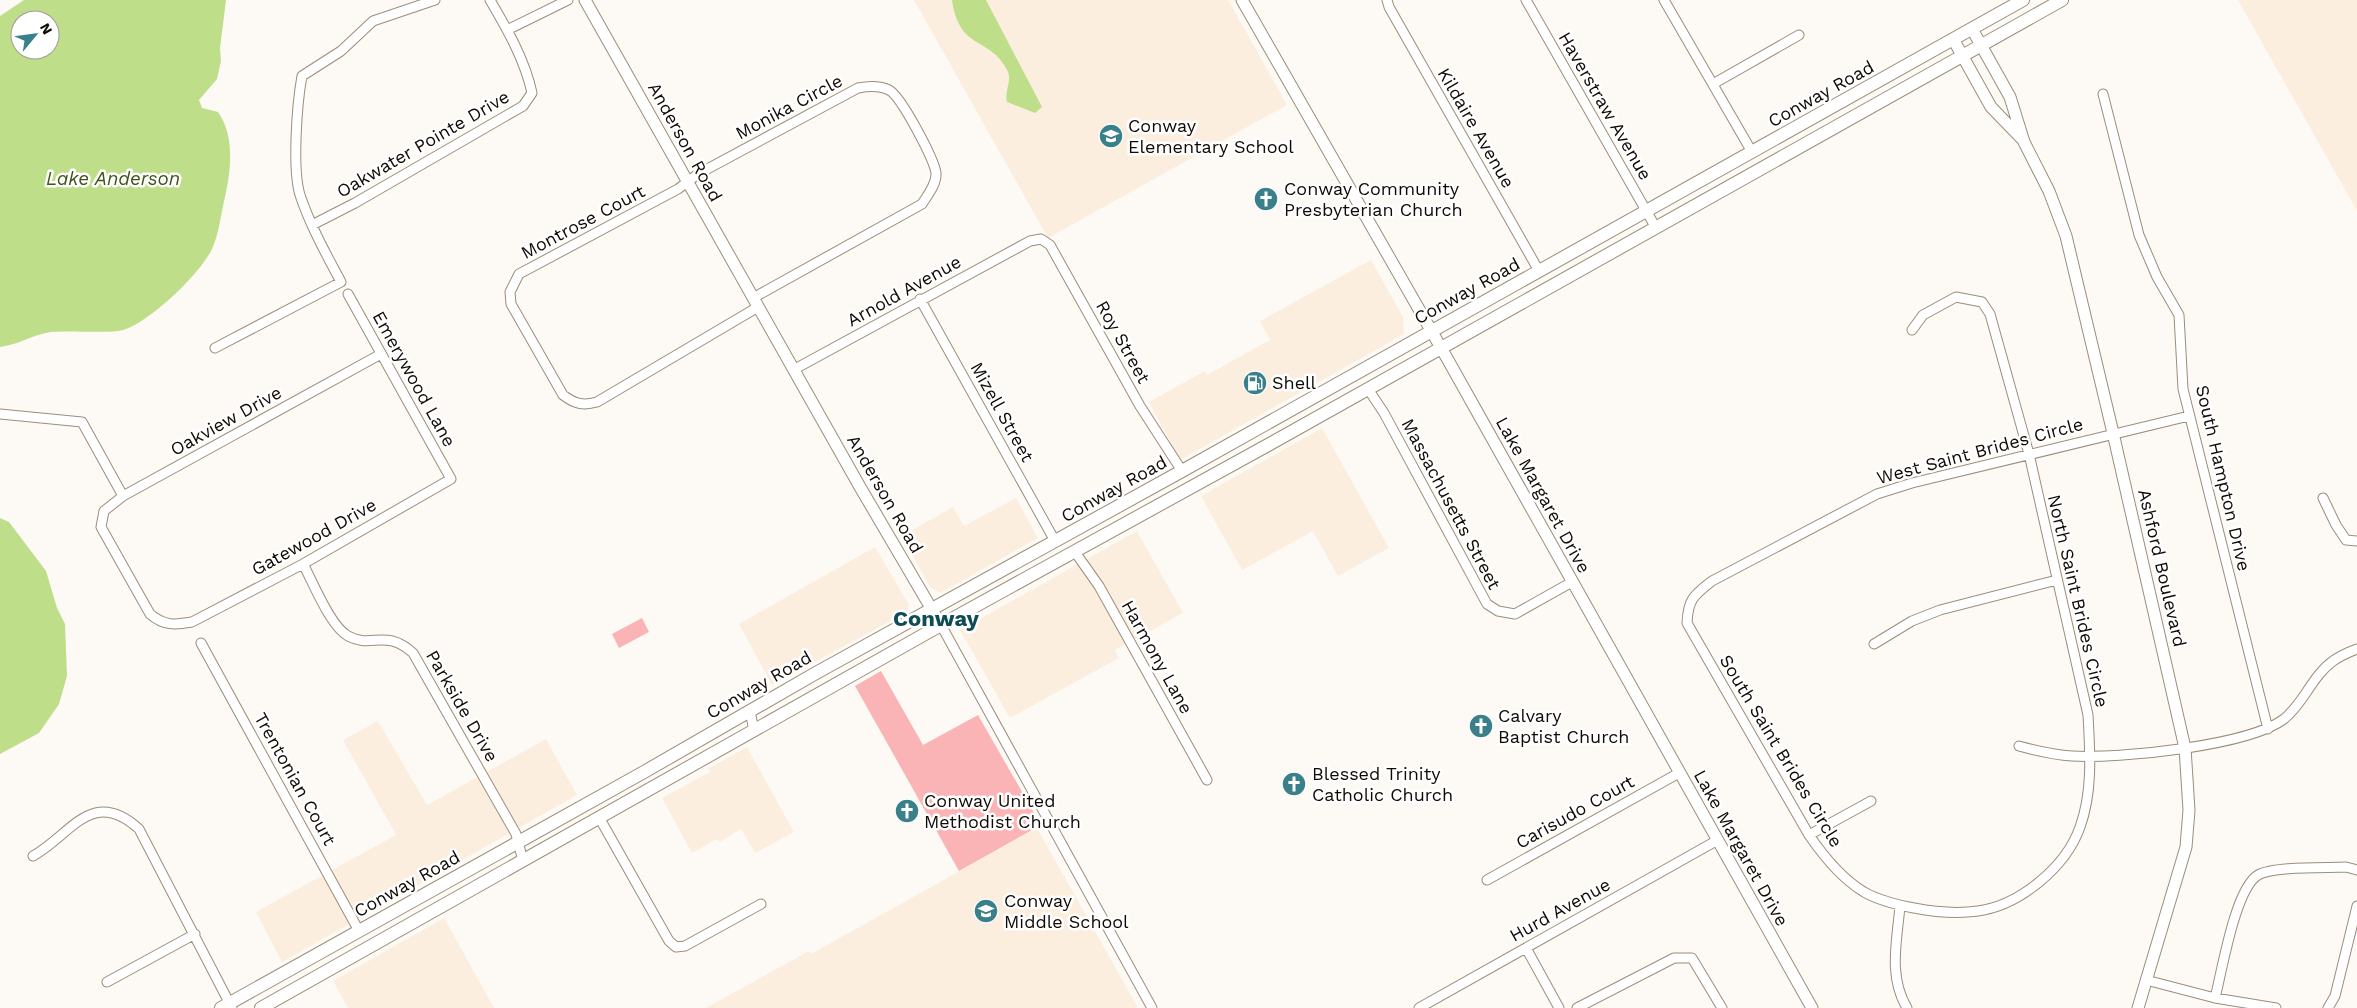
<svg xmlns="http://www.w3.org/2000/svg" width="2357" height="1008" viewBox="0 0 2357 1008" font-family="'Work Sans',sans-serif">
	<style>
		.built { fill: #fceedf }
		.green { fill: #fbb4b6 }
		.water { fill: #bede8a; fill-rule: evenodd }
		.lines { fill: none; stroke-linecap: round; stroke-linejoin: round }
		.minor-casing { stroke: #9c8d7a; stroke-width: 11 }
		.tertiary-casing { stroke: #9c8d7a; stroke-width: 13 }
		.secondary-casing { stroke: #9c8d7a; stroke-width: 14 }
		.minor { stroke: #fff; stroke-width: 9 }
		.tertiary { stroke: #fff; stroke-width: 11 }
		.secondary { stroke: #fff; stroke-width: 12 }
		.labels { text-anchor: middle; stroke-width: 5; stroke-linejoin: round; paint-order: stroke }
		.street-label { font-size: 18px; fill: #100a05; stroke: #fff }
		.poi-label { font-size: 18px; fill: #100a05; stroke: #fff; text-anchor: start }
		.water-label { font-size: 19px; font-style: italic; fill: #405319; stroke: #fff }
		.district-label { font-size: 22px; font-weight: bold; fill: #0f4c54; stroke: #fff }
	</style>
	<rect width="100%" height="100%" fill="#fdf9f5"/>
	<path class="built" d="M914,0H1228L1287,105L1048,238Z
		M2238,0H2357V211Z
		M1371,260L1403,317L1404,334L1180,460L1149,402L1205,371L1207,375L1270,340L1260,321Z
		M1322,428L1389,548L1338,576L1313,531L1242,570L1201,496Z
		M1016,498L1038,538L940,593L930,587L902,536L953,507L964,526Z
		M1137,531L1183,613L1115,650L1119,658L1010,718L960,630Z
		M875,547L909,605L907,612L772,685L739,624Z
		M378,721L427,805L546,739L577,795L282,962L256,912L396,835L343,740Z
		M747,747L794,832L755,853L741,829L720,842L717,839L692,853L662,798L710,772L708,769Z
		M1037,828L1138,1008H706L809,951L811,954Z
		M444,918L494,1008H348L333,981Z"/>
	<path class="green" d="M642,618L649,632L619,648L612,634Z
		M881,671L923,745L978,715L1041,825L959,871L855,686Z"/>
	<path class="water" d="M24,0H226L220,48L221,61L217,79L199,100L202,108L218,112C235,136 231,170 225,197C221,213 219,234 212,249C200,274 150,322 123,330C107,334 70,330 51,332C34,334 18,345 0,347V16ZM20,20H50V50H20Z
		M952,0H986L1042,107L1035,113L1007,102C1004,92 1012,81 1008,72C992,36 959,52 952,0Z
		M0,518L9,522L46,571L57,608L65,624L67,676L59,704L39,733L0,754Z"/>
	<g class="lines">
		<g class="minor-casing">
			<path id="minor" d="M1387,0L1389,7L1539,271
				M1526,0L1656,228
				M1664,0L1752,152
				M507,30L568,0
				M1713,84L1799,35
				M2103,94L2139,235L2157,277L2179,315L2183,389L2268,729
				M312,225L355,203L523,106L532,93C525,60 507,29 490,0
				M348,294L451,479L303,564L192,622C175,625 164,626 150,614L101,527L104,511L123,496L381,354
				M753,298L922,204C927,196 937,184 936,173C934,159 901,96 889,90C879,85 868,86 858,88L698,174L678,189L519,274L510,292L511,304L563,395C575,404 583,406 597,402L758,307
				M920,299L1055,541
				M1912,330L1923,315L1956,297L1982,302L1990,314L2029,454L2088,715C2090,752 2093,791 2080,827C2066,867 2020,905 1978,911C1957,914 1935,912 1914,908C1898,905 1878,900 1864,892C1841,878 1824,857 1809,835L1687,623C1688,599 1694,595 1712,581L1877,494L1912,483L2189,416
				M215,348L341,282C326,254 310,225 300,195C292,169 297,103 302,76L341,51L373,21L435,0
				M793,370L1030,241L1041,239L1050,245L1140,406L1182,471
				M1368,389L1384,413L1487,604L1498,611L1515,614L1572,582
				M0,414L82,422L123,496
				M2323,498L2336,525L2346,540L2357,541
				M1075,552L1099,586L1207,780
				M303,564C313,582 330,626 348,636C372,649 385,628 413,653L516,834L523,861
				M941,625L1152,1008
				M201,643L359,931
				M1874,644L1912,621L1940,610L2057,580
				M750,711L754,731
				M2019,746C2037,751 2054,755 2072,756C2118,759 2248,746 2284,719C2304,703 2312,676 2333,661C2340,656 2349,652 2357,649
				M600,819L669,941L676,947L685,946L761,904
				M1809,835L1871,801
				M33,856C71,835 92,786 139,829L232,1008
				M1487,880L1679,773
				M1900,906C1897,941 1888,976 1907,1008
				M1526,948L1559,1008
				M2146,980L2215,998L2276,1008
				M107,982L195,934
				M2215,998C2222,971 2235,889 2258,875C2273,866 2326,868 2346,867L2357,870
				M1419,1008L1716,841
				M1577,1008L1674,958H1692L1722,1008
				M2328,1008L2335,996L2357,906"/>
		</g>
		<g class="tertiary-casing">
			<path id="tertiary" d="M585,0L860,487L941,625
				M1242,0L1448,360L1812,1008
				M1972,29L2010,97L2024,142L2049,191L2066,236L2113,433L2185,748L2189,810L2186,847L2138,1008
				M1953,39L1991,107L2022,139"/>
		</g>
		<g class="secondary-casing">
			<path id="secondary" d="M221,1008L644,772L816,673L1182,471L2023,0
				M261,1008L941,625L1268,445L2062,0"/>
		</g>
		<use href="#minor" class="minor"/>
		<use href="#tertiary" class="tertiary"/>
		<use href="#secondary" class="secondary"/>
	</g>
	<defs>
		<g id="school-disc" transform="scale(1.25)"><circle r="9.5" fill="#39808a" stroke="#fff"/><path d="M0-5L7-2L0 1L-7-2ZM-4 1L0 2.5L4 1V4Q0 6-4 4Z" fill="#fff"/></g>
		<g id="church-disc" transform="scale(1.25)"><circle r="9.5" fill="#39808a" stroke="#fff"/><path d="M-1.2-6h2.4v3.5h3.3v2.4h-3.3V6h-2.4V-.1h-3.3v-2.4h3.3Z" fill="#fff"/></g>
		<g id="fuel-disc" transform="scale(1.25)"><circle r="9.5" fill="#39808a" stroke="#fff"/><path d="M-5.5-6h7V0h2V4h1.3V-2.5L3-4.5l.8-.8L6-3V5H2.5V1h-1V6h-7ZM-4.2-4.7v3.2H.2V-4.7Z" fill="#fff"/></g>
	</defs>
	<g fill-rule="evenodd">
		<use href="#school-disc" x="1111" y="136"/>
		<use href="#church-disc" x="1266" y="199"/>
		<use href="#fuel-disc" x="1255" y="383"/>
		<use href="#church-disc" x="1481" y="726"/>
		<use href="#church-disc" x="1294" y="784"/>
		<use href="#church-disc" x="907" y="811"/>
		<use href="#school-disc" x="986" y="911"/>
	</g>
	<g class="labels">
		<g class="street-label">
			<text transform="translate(1821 94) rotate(-29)" y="6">Conway Road</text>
			<text transform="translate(1605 106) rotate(60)" y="6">Haverstraw Avenue</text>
			<text transform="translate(789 107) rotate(-28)" y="6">Monika Circle</text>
			<text transform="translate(1476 128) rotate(60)" y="6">Kildaire Avenue</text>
			<text transform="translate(685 142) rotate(61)" y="6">Anderson Road</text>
			<text transform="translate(423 144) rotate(-30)" y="6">Oakwater Pointe Drive</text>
			<text transform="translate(583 222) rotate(-28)" y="6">Montrose Court</text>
			<text transform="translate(904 291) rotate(-29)" y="6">Arnold Avenue</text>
			<text transform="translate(1467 291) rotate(-29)" y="6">Conway Road</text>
			<text transform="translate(1123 342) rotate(61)" y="6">Roy Street</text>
			<text transform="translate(414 379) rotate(61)" y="6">Emerywood Lane</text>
			<text transform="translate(1002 412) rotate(61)" y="6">Mizell Street</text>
			<text transform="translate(226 421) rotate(-29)" y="6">Oakview Drive</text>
			<text transform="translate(1980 451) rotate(-15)" y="6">West Saint Brides Circle</text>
			<text transform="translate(2223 478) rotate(77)" y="6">South Hampton Drive</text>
			<text transform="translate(1114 489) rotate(-29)" y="6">Conway Road</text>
			<text transform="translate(885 494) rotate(60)" y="6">Anderson Road</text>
			<text transform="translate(1543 495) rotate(61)" y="6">Lake Margaret Drive</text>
			<text transform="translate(1451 504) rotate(62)" y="6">Massachusetts Street</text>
			<text transform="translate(314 537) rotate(-29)" y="6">Gatewood Drive</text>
			<text transform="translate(2162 568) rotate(77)" y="6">Ashford Boulevard</text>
			<text transform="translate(2078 601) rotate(77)" y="6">North Saint Brides Circle</text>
			<text transform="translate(1157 657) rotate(61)" y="6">Harmony Lane</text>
			<text transform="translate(759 685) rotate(-30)" y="6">Conway Road</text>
			<text transform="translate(462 706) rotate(60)" y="6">Parkside Drive</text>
			<text transform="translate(1781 751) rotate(59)" y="6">South Saint Brides Circle</text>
			<text transform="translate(295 779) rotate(61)" y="6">Trentonian Court</text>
			<text transform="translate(1575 812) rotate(-29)" y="6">Carisudo Court</text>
			<text transform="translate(1741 848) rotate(61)" y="6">Lake Margaret Drive</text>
			<text transform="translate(407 884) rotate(-29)" y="6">Conway Road</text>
			<text transform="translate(1560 910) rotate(-29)" y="6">Hurd Avenue</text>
		</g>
		<g class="poi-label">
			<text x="1128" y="132">Conway<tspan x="1128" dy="21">Elementary School</tspan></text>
			<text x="1284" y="195">Conway Community<tspan x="1284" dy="21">Presbyterian Church</tspan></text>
			<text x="1272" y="389">Shell</text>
			<text x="1498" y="722">Calvary<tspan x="1498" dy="21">Baptist Church</tspan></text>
			<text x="1312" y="780">Blessed Trinity<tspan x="1312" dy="21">Catholic Church</tspan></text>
			<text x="924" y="807">Conway United<tspan x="924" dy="21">Methodist Church</tspan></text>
			<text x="1004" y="907">Conway<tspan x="1004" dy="21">Middle School</tspan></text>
		</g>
		<g class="water-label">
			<text x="113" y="185">Lake Anderson</text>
		</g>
		<g class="district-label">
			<text x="936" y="626">Conway</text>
		</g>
	</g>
	<g transform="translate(35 35) rotate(61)"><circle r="24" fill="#ffffff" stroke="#9f9d9b"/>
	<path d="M0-4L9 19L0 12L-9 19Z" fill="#39808a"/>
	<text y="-8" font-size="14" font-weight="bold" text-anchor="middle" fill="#100a05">N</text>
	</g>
</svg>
